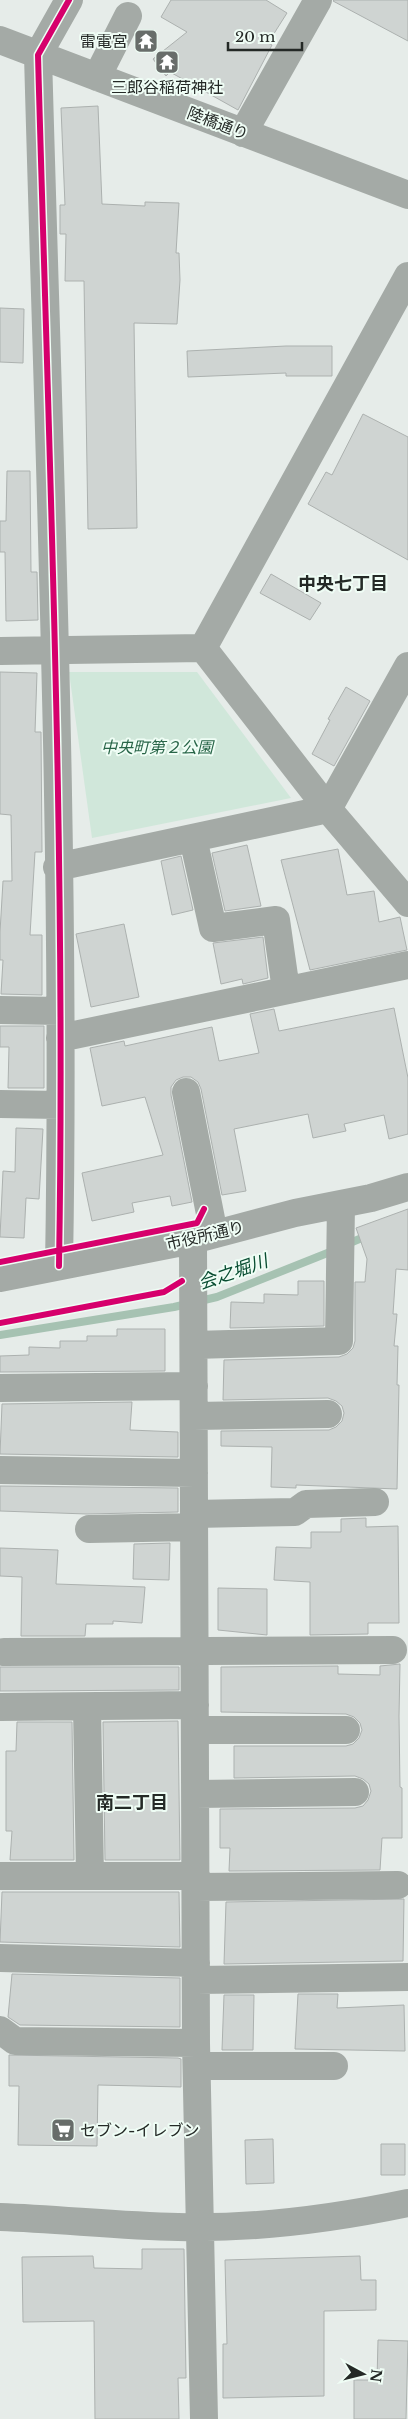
<svg xmlns="http://www.w3.org/2000/svg" width="408" height="2419" viewBox="0 0 408 2419" font-family="'Libre Baskerville','Noto Sans JP',serif">
	<style>
		.green { fill: #d0e7da }
		.lines { fill: none; stroke-linecap: round; stroke-linejoin: round }
		.stream { stroke: #a6c2b2; stroke-width: 8 }
		.building { fill: #cfd4d2; stroke: #acb1af }
		.minor { stroke: #a4aaa6; stroke-width: 28 }
		.cycleway-casing { stroke: #effdf5; stroke-width: 9 }
		.cycleway { stroke: #d6006c; stroke-width: 6 }
		.labels { text-anchor: middle; stroke-width: 4; stroke-linejoin: round; paint-order: stroke }
		.poi-label { font-size: 16px; fill: #242926; stroke: #effdf5; text-anchor: end }
		.street-label { font-size: 16px; fill: #242926; stroke: #effdf5 }
		.park-label { font-size: 16px; font-style: italic; fill: #286548; stroke: #effdf5 }
		.neighbourhood-label { font-size: 18px; font-weight: bold; fill: #242926; stroke: #effdf5 }
		.water-label { font-size: 18px; font-style: italic; fill: #084d31; stroke: #effdf5 }
	</style>
	<rect width="100%" height="100%" fill="#e6ece9"/>
	<path class="green" d="M69,672H197L291,798L92,838Z"/>
	<g class="lines">
		<path class="stream" d="M345,1245L369,1235
			M0,1335L174,1307L217,1297L335,1250"/>
	</g>
	<path class="building" d="M171,0H266L287,13L268,43L272,45L238,110L170,72L166,76L153,59L187,32L161,17Z
		M334,0H408V41L333,1Z
		M98,106L102,204L145,206V202L179,203L176,253H179L180,280L177,324L134,323L137,528L88,529L84,281H65L66,234H60V205H65L61,108Z
		M0,308L24,309L23,363L0,362Z
		M286,346H332V376H286V373L188,377L187,351Z
		M363,414L408,437V560L308,504L326,472L332,475Z
		M7,471H30L31,572H37L38,620L6,621L5,552H0V521H6Z
		M271,574L321,603L310,620L260,593Z
		M0,672L37,673L35,732H41L42,852H35L30,935H42V995L1,994L3,960H0V932L3,881H12L11,815L0,814Z
		M346,687L370,701L334,766L312,754L330,720L328,719Z
		M247,845L261,906L225,911L212,853Z
		M338,849L347,895L374,891L379,922L400,917L407,950L310,970L281,860Z
		M181,856L193,910L172,915L161,861Z
		M124,924L139,997L91,1007L76,934Z
		M263,937L268,978L243,984L242,979L221,984L213,943Z
		M394,1008L408,1078V1134L389,1139L384,1115L344,1124L346,1131L313,1138L308,1114L234,1129L246,1191L222,1195L201,1089L198,1082L191,1077H183L176,1080L171,1087V1095L192,1202L172,1206L170,1196L132,1203L134,1212L92,1221L82,1173L163,1155L145,1097L102,1106L90,1048L124,1041L125,1046L212,1027L219,1061L259,1053L250,1014L274,1009L279,1031Z
		M0,1026H44V1088H8L9,1047H0Z
		M16,1128L43,1129L39,1199L26,1198L24,1238L0,1237L3,1171L15,1172Z
		M408,1209V1270L396,1269L393,1314H397L394,1346H398L397,1385H399L397,1489L296,1485V1488L271,1487L272,1447L221,1446V1431L329,1430L336,1427L342,1421L344,1413L342,1406L336,1401L328,1398L223,1400L224,1360L339,1357L347,1354L353,1348L355,1341V1282H365L367,1259L356,1228Z
		M298,1281H324V1326L230,1328L231,1302L264,1303V1294L298,1295Z
		M117,1329H165V1371L0,1372V1356L29,1355V1347L60,1348V1341H87V1336H117Z
		M132,1402L130,1430L178,1432V1457L0,1454L2,1404Z
		M0,1486L178,1488V1512L87,1514L0,1511Z
		M366,1518V1527L398,1526L399,1623H368V1634L310,1635V1582L274,1580L276,1547L311,1548V1532H341V1519Z
		M170,1543L169,1580L133,1579L134,1544Z
		M0,1548L58,1550L56,1584L145,1587L142,1623L113,1621V1624H86L85,1636H21L22,1577L0,1576Z
		M218,1588L267,1589V1635L218,1630Z
		M400,1664L399,1716L400,1787L402,1788V1838H382L380,1870L229,1871L230,1848H220V1809L355,1808L363,1806L368,1800L371,1791L369,1784L363,1779L355,1776L234,1778V1746H346L353,1744L359,1738L362,1730L360,1723L354,1717L346,1714L221,1712V1667L338,1666V1674L380,1675V1666Z
		M0,1667H179V1690L0,1691Z
		M178,1721L180,1860H105L103,1722Z
		M17,1722H72L74,1860H10L12,1831H6V1751H16Z
		M2,1892H179L180,1947L0,1942Z
		M404,1899L403,1961L224,1964L226,1902Z
		M12,1974L180,1978V2027L20,2025L8,2017Z
		M298,1994H338L337,2008L404,2005L405,2051L295,2049Z
		M224,1995H254L253,2050H222Z
		M9,2055L178,2058L181,2059V2087L98,2085L97,2146L18,2145L19,2086H9Z
		M273,2139L274,2183L246,2184L245,2140Z
		M381,2144H405V2175H381Z
		M142,2249H184L186,2378H178L179,2419H95L94,2321L23,2322L22,2257L93,2256L94,2268L142,2269Z
		M360,2256L361,2280H376V2310L324,2311V2396L223,2398V2344H227L225,2260Z
		M378,2340L408,2341L406,2419H354V2380H377Z"/>
	<g class="lines">
		<path class="minor" d="M0,40L408,195
			M97,77L128,16
			M243,133L318,0
			M203,648L408,276
			M203,648L328,809L408,903
			M0,651L203,648
			M193,838L213,928L276,920L286,990
			M57,867L328,809L408,666
			M0,1010L60,1011
			M60,1038L408,965
			M186,1092L214,1234
			M0,1104L60,1105
			M193,1240L196,2043L204,2419
			M59,1266C66,863 49,458 38,55L69,0
			M0,1278L193,1240L295,1213L371,1198L408,1187
			M194,1345L339,1341L341,1204
			M0,1388L194,1386
			M194,1416L328,1414
			M0,1470L194,1473
			M194,1514L295,1512L306,1504L375,1502
			M89,1529L194,1527
			M4,1652L393,1650
			M0,1707L195,1705
			M87,1707L90,1876
			M195,1730H346
			M196,1794L355,1792
			M0,1876H196
			M196,1887L398,1885
			M0,1958L196,1963
			M197,1980L408,1977
			M0,2030L15,2041L196,2043
			M197,2066H334
			M0,2217C59,2219 119,2226 178,2227C256,2229 332,2219 408,2203"/>
		<g class="cycleway-casing">
			<path id="cycleway" d="M0,1262L197,1223L204,1209
				M59,1266C66,863 49,458 38,55L69,0
				M0,1323L164,1292L182,1281"/>
		</g>
		<use href="#cycleway" class="cycleway"/>
	</g>
	<defs>
		<g id="temple-square" transform="scale(1.25)"><rect x="-9" y="-9" width="18" height="18" rx="4" fill="#686d6a" stroke="#effdf5"/><path d="M0-6L5-2H3V0L6.5 2.5H4V6H1.5V3h-3V6H-4V2.5H-6.5L-3 0V-2H-5Z" fill="#fff"/></g>
		<g id="supermarket-square" transform="scale(1.25)"><rect x="-9" y="-9" width="18" height="18" rx="4" fill="#686d6a" stroke="#effdf5"/><path d="M-6-5.5h2.5l.6 2H6L4.5 2H-2.5L-4.4-4H-6ZM-1.5 3.2a1.3 1.3 0 1 0 .1 0ZM3 3.2a1.3 1.3 0 1 0 .1 0Z" fill="#fff"/></g>
	</defs>
	<g fill-rule="evenodd">
		<use href="#temple-square" x="146" y="41"/>
		<use href="#temple-square" x="167" y="62"/>
		<use href="#supermarket-square" x="63" y="2130"/>
	</g>
	<g class="labels">
		<g class="poi-label">
			<text x="128" y="47">雷電宮</text>
			<text x="167" y="93" text-anchor="middle">三郎谷稲荷神社</text>
			<text x="80" y="2136" text-anchor="start">セブン-イレブン</text>
		</g>
		<g class="street-label">
			<text transform="translate(218 123) rotate(21)" y="6">陸橋通り</text>
			<text transform="translate(205 1235) rotate(-13)" y="6">市役所通り</text>
		</g>
		<g class="park-label">
			<text x="157" y="753">中央町第２公園</text>
		</g>
		<g class="neighbourhood-label">
			<text x="343" y="590">中央七丁目</text>
			<text x="132" y="1809">南二丁目</text>
		</g>
		<g class="water-label">
			<text transform="translate(233 1272) rotate(-19)" y="6">会之堀川</text>
		</g>
	</g>
	<g transform="translate(363 2374) rotate(97)" stroke="#effdf5" stroke-width="4" paint-order="stroke">
	<path d="M0-4L9 19L0 12L-9 19Z" fill="#242926"/>
	<text y="-8" font-size="14" font-weight="bold" text-anchor="middle" fill="#242926">N</text>
	</g>
	<path d="M228 42v8h74v-8" fill="none" stroke="#242926" stroke-width="2.5"/>
	<text x="235" y="42" font-size="15" fill="#242926" stroke="#effdf5" stroke-width="4" paint-order="stroke">20 m</text>
</svg>
